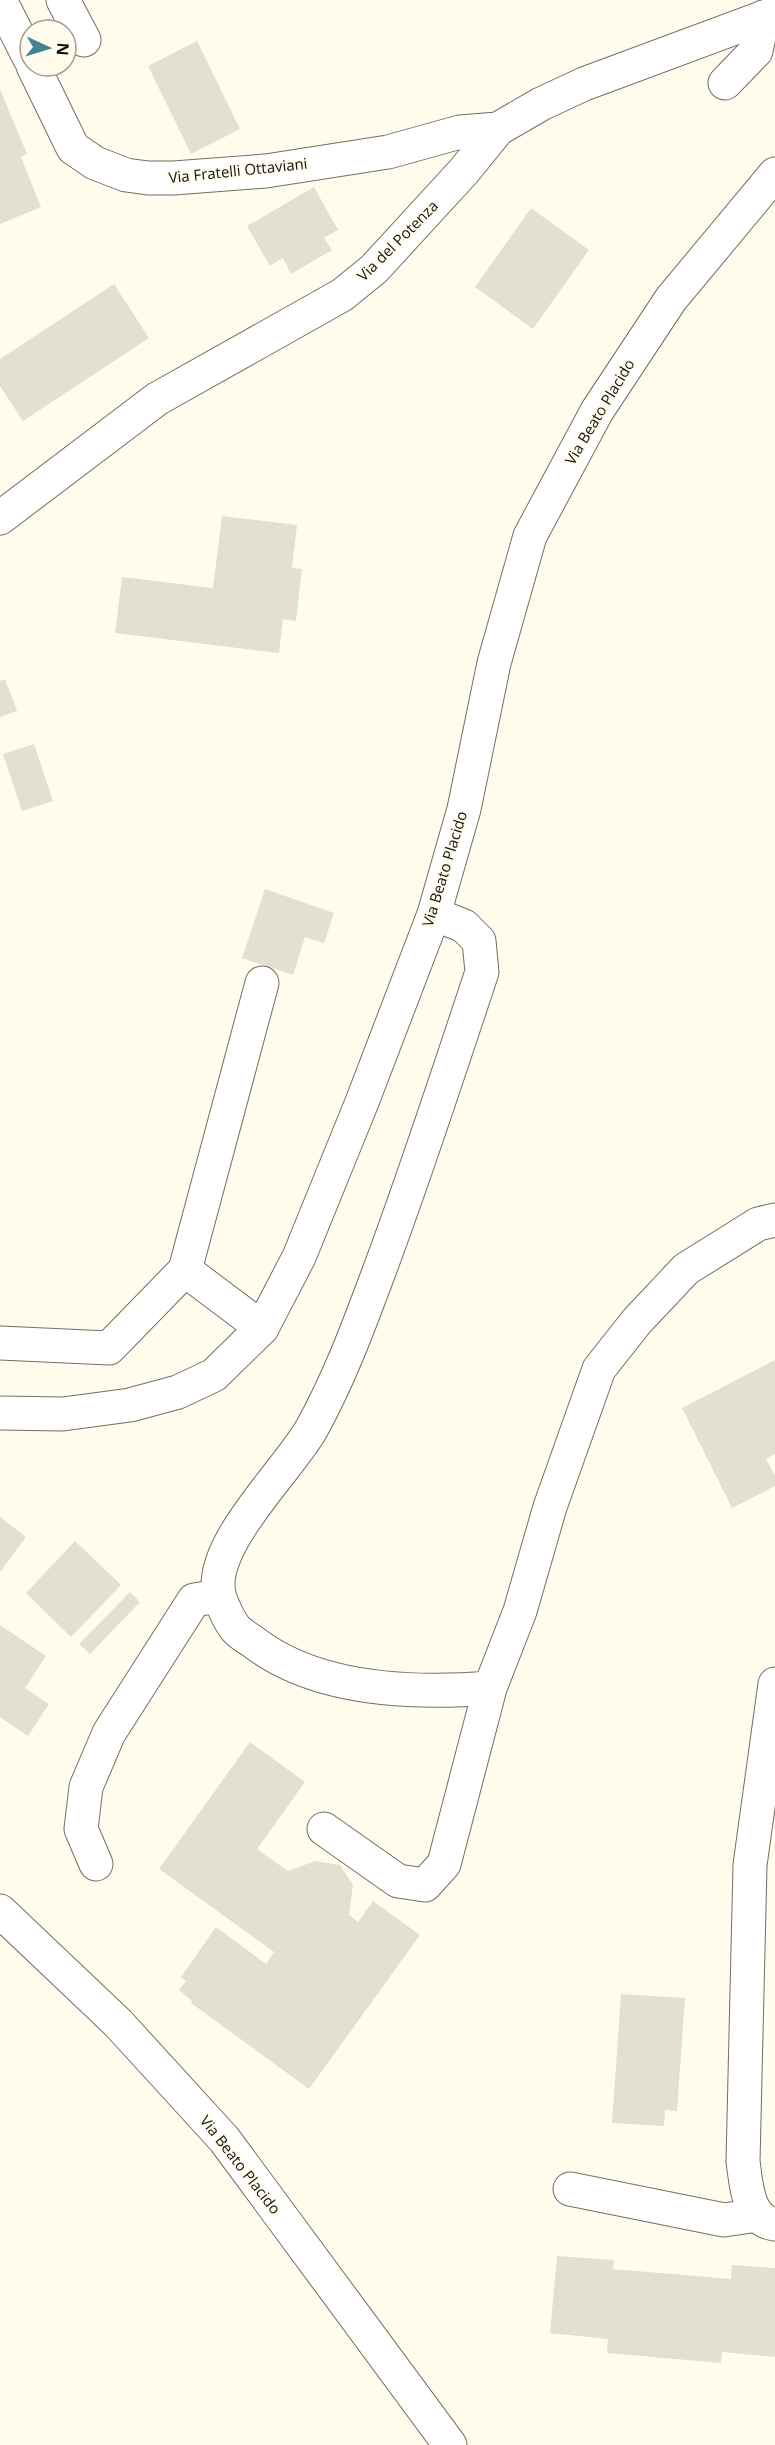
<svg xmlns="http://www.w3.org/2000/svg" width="775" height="2445" viewBox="0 0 775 2445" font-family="'Open Sans',sans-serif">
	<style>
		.building { fill: #e3e0d2 }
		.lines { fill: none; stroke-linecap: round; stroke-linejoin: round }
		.minor-casing { stroke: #726f63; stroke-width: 35 }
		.major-casing { stroke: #726f63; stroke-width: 35 }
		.minor { stroke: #fff; stroke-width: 33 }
		.major { stroke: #fff; stroke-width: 33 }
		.labels { text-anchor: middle; stroke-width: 5; stroke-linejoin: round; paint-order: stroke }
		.street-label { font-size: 15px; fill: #14130e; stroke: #fffcee }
	</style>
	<rect width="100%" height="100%" fill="#fffcee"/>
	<path class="building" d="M197,41L240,129L191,154L148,66Z
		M0,89L27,154L21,157L41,207L0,224Z
		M314,187L338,230L324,238L332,250L291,274L283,258L270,266L247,226Z
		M531,208L589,250L533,329L475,287Z
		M114,284L149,338L23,421L0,386V359Z
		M222,516L297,525L292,568L302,569L296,621L283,619L279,653L115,633L122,577L213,588Z
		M5,679L17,711L0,717V681Z
		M34,744L53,801L22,811L3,754Z
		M265,889L334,913L324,943L305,937L293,975L242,958Z
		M775,1360V1454L766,1459L775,1476V1486L732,1508L682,1408Z
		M0,1517L26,1537L0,1572Z
		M75,1541L121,1585L71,1637L26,1593Z
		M130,1592L140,1602L90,1654L79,1644Z
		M0,1625L46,1656L25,1688L49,1704L28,1736L0,1717Z
		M250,1742L305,1782L257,1849L288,1871L315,1861L340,1865L353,1885L349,1915L358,1922L373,1901L420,1935L309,2089L191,2003L192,2001L179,1990L186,1981L181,1977L216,1927L266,1964L274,1952L159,1869Z
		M621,1994L685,1998L677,2111L665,2110L664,2126L612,2123Z
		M557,2256L614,2260L613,2269L731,2279L732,2265L775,2268V2357L722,2352L721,2363L607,2353L608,2339L550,2333Z"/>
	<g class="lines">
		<g class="minor-casing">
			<path id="minor" d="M0,0L30,59
				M63,0L84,40
				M33,66L73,148L95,163L126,175L148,178H174L266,171L388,152L460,132L498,129
				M725,83L756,51L763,17
				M0,518L157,399L342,295L374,269L464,171L498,129L541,104L584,84L775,13
				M434,914L464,926L479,941L482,972C448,1074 415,1176 377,1277C358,1328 339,1379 312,1428C289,1470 204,1548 220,1598C223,1607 230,1622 236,1629C241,1635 250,1639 256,1644C319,1691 414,1694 490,1688
				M262,1328L185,1270L262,983
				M0,1343L109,1348L185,1270
				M775,1684L750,1865L743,2161C746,2182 747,2221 775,2224
				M324,1829L398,1881L425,1885L444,1864L490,1688L520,1611L550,1507L599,1369L637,1321L686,1269L758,1224L775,1220
				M96,1864L81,1829L86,1787L109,1733L194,1600L219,1596
				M570,2189L724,2220L758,2215"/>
		</g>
		<g class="major-casing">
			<path id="major" d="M0,1413L63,1414L130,1405L178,1392L214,1375L262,1328L299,1257L362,1102L434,914L464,809L494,663L530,536L597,411L671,299L775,174
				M0,1911L118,2023L224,2139L450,2445"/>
		</g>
		<use href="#minor" class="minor"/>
		<use href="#major" class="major"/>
	</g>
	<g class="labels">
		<g class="street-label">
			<text transform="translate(238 171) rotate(-6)" y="5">Via Fratelli Ottaviani</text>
			<text transform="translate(398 241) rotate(-45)" y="5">Via del Potenza</text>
			<text transform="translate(600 412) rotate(-59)" y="5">Via Beato Placido</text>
			<text transform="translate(445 869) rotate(-73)" y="5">Via Beato Placido</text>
			<text transform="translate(240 2165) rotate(52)" y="5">Via Beato Placido</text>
		</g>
	</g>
	<g transform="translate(48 48) rotate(94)"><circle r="28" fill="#fffcee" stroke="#a19f94" stroke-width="1.5"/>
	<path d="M0-4.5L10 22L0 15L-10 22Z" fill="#418494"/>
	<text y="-9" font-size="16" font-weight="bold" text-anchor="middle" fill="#14130e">N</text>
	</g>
</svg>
